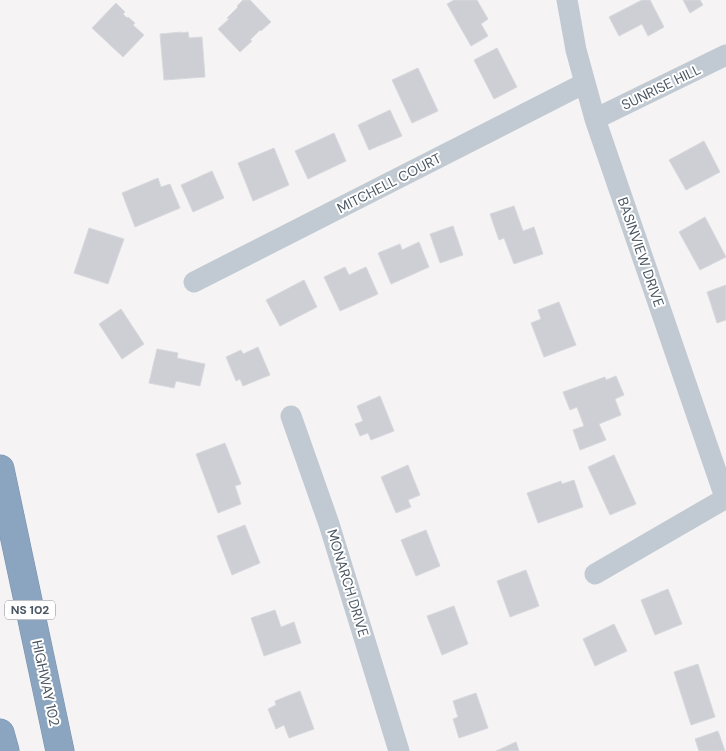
<svg xmlns="http://www.w3.org/2000/svg" width="726" height="751" viewBox="0 0 726 751" font-family="'DM Sans',sans-serif">
	<style>
		.building { fill: #cdcfd5; stroke: #d7d9de }
		.lines { fill: none; stroke-linecap: round; stroke-linejoin: round }
		.motorway-casing { stroke: #7690ad; stroke-width: 29 }
		.minor { stroke: #c1cad2; stroke-width: 21 }
		.motorway { stroke: #8ba5c1; stroke-width: 28 }
		.labels { text-anchor: middle; stroke-width: 4; stroke-linejoin: round; paint-order: stroke }
		.shield { fill: #fff; stroke: #808990; stroke-width: 1 }
		.shield-label { font-size: 12px; font-weight: bold; fill: #4a5661 }
		.street-label { font-size: 14px; fill: #4a5661; stroke: #fff }
	</style>
	<rect width="100%" height="100%" fill="#f5f3f3"/>
	<path class="building" d="M243,0H250L271,22L261,31L260,30L250,40L252,41L240,52L218,29L229,19L227,18L238,7L237,6Z
		M454,0H477L488,19L481,24L488,36L471,46L447,4Z
		M642,0H650L664,27L648,36L642,24L619,36L609,17Z
		M683,0H700L703,5L690,13Z
		M116,3L125,12L123,14L127,18L128,17L135,23L133,25L144,35L123,57L92,28Z
		M182,32L181,33L188,32L189,38L202,37L205,77L164,80L160,34Z
		M497,48L517,87L494,99L474,60Z
		M418,68L438,111L412,123L392,80Z
		M390,110L402,136L369,150L358,125Z
		M334,133L346,161L308,179L295,151Z
		M704,141L720,172L686,190L669,160Z
		M274,148L289,185L253,201L238,163Z
		M212,171L224,198L193,212L181,185Z
		M158,178L161,187L170,184L180,208L135,227L122,193Z
		M514,206L523,231L534,227L543,254L514,264L504,238L499,240L490,214Z
		M705,217L726,257L700,270L679,232Z
		M453,226L463,255L440,263L430,234Z
		M89,228L124,239L108,284L74,273Z
		M419,242L429,267L391,284L378,253L400,244L402,250Z
		M345,267L349,275L366,267L378,294L340,311L324,277Z
		M304,280L317,307L280,326L266,300Z
		M726,285V320L717,323L707,292Z
		M559,302L576,345L544,357L531,323L541,319L538,310Z
		M121,309L144,344L122,359L99,324Z
		M258,347L270,375L243,386L240,379L236,381L226,357L241,350L243,354Z
		M157,349L178,353L177,358L205,364L200,386L176,381L174,388L149,383Z
		M616,376L624,395L615,399L621,415L599,424L606,440L580,450L573,430L584,426L577,407L570,410L563,392L605,377L606,380Z
		M380,396L394,431L371,440L368,433L360,436L355,424L363,421L357,406Z
		M225,443L241,484L235,486L241,504L218,513L196,454Z
		M614,455L636,504L610,515L588,467Z
		M408,465L420,495L408,500L411,507L396,513L381,477Z
		M574,480L583,507L538,523L527,493L561,481L562,484Z
		M245,525L260,563L232,575L217,536Z
		M426,530L440,566L416,576L401,540Z
		M526,570L539,606L510,617L497,581Z
		M668,589L682,624L655,635L641,600Z
		M454,606L468,644L442,655L427,616Z
		M275,610L281,627L294,622L301,643L264,656L251,618Z
		M614,624L627,651L595,666L583,639Z
		M698,664L715,717L691,725L674,672Z
		M300,691L314,729L289,738L284,725L276,729L268,709L276,705L275,701Z
		M476,693L488,728L459,738L453,719L458,717L453,701Z
		M718,731L725,751H699L695,739Z
		M516,742L519,751H496Z"/>
	<g class="lines">
		<g class="motorway-casing">
			<path id="motorway" d="M0,469L60,751
				M0,733L5,751"/>
		</g>
		<path class="minor" d="M567,0L576,50L595,119L726,500
			M595,119L726,55
			M194,282L585,83
			M291,416L329,524L399,751
			M595,574L726,498"/>
		<use href="#motorway" class="motorway"/>
	</g>
	<g class="labels">
		<rect class="shield" x="5" y="600.5" width="50" height="19" rx="4"/>
		<g class="shield-label">
			<text x="30" y="614">NS 102</text>
		</g>
		<g class="street-label">
			<text transform="translate(661 87) rotate(-26)" y="5">SUNRISE HILL</text>
			<text transform="translate(389 183) rotate(-27)" y="5">MITCHELL COURT</text>
			<text transform="translate(641 252) rotate(71)" y="5">BASINVIEW DRIVE</text>
			<text transform="translate(348 583) rotate(73)" y="5">MONARCH DRIVE</text>
			<text transform="translate(46 683) rotate(78)" y="5">HIGHWAY 102</text>
		</g>
	</g>
</svg>
